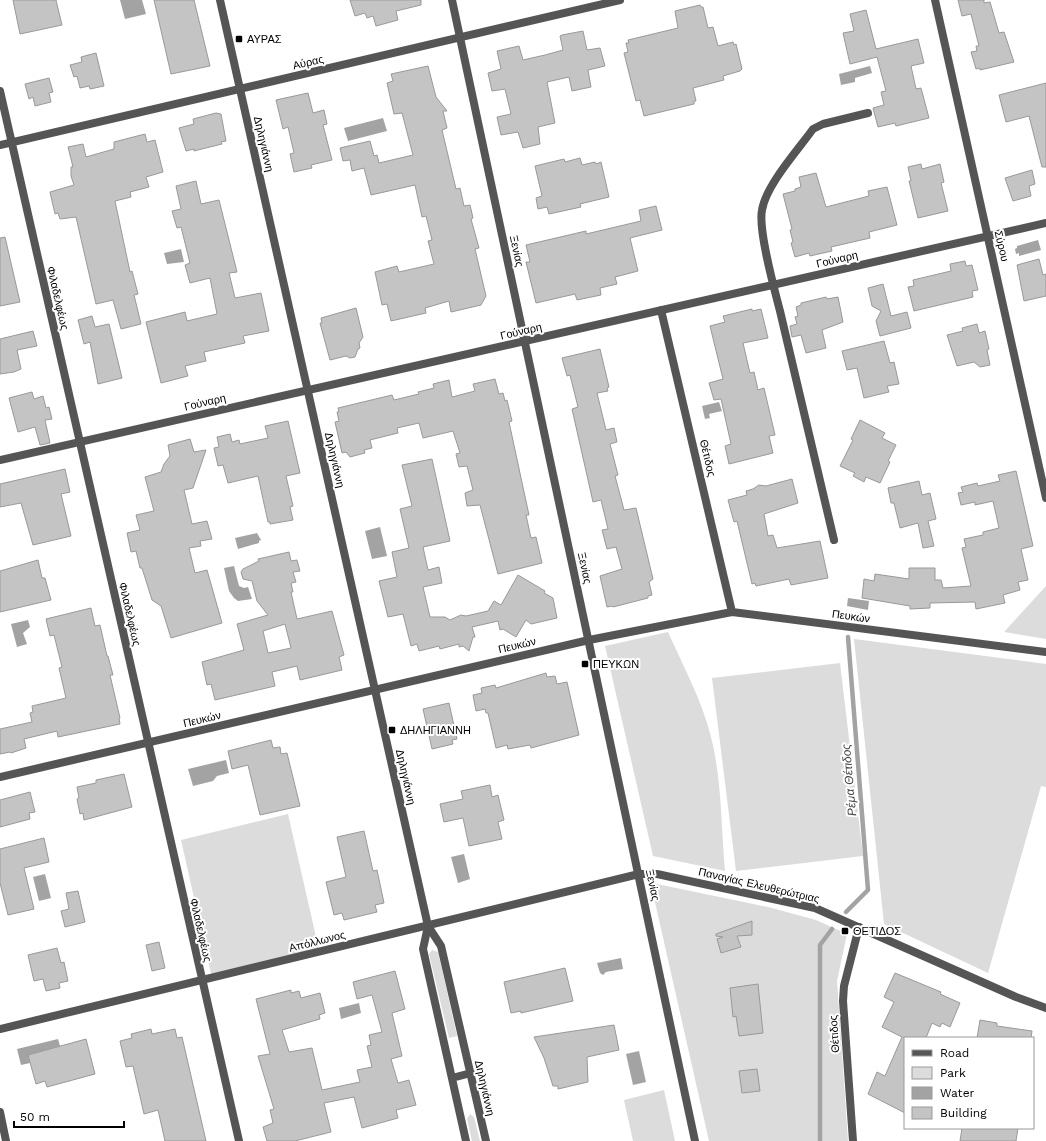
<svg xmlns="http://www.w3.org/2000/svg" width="1046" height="1141" viewBox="0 0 1046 1141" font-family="'Work Sans',sans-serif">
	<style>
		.green { fill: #dcdcdc }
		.water { fill: #a3a3a3 }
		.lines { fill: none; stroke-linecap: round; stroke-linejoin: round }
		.stream { stroke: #a3a3a3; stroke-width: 4.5 }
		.building { fill: #c4c4c4; stroke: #999; fill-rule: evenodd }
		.minor { stroke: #555; stroke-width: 8 }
		.tertiary { stroke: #555; stroke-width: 8 }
		.poi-dot { fill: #000; stroke: #fff; stroke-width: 1.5 }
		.labels { text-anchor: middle; stroke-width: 4; stroke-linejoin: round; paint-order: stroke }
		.poi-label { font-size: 11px; fill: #000; stroke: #fff; text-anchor: start }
		.street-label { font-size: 11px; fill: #000; stroke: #fff }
		.water-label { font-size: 12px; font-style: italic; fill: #444; stroke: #fff }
	</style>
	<rect width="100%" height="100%" fill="#fff"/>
	<path class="green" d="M1046,586V639L1004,632Z
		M668,632C683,666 702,700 711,737C722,780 721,827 725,871L653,856L605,646Z
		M854,639L1046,664V787L1041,786L988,973L884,924Z
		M840,663L863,856L736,871L712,678Z
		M288,814L319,950L212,978L181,840Z
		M657,884L768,907L816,920L847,934L837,981L848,1141H709L652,889Z
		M432,950L438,952L457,1036L449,1038L429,954Z
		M664,1090L675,1141H633L624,1100Z
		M470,1114L474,1117L480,1141H472L467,1119Z"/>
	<path class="water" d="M120,0H142L146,14L125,19Z
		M870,66L872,73L855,78V82L841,85L839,74Z
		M383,118L387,131L348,141L344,128Z
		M1038,240L1041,250L1019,256V253L1016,254L1015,249L1017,248V246Z
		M181,249L184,262L167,264L164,253Z
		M719,402L722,411L709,414L710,418L705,419L702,406Z
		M380,527L387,556L372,559L365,531Z
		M257,533L261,540L259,541V543L238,549L235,538Z
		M234,566L239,586L244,588L248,587L252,599L238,601L234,598L229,591L224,568Z
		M848,598L869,601L868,610L847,606Z
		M28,620L30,627L23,633L27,644L17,647L11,624Z
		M226,760L229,773L217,776L213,781L193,786L188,769Z
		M464,854L470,879L458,883L451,857Z
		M45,874L51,898L39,901L33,877Z
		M621,958L623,969L606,972L603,975L600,973L597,963Z
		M359,1003L361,1013L341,1019L339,1008Z
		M58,1039L60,1046L28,1055L30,1063L21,1065L17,1049Z
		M639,1051L646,1082L633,1085L626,1054Z"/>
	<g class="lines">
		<path class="stream" d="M846,912L868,890L848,637
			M820,1141V945L832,929"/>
	</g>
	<path class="building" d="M13,0H56L62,25L20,34Z
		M154,0H194L210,66L171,74Z
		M350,0H421V5L396,11L398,20L376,26L373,16L367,18L365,13L355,16Z
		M958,0H984V3L990,2L999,33L1004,32L1014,62L980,70V68L976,69L971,52L977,51L976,46H979L971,14L962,16Z
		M700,5L701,7H703L708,28L713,27L718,46L733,42L734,45L736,44L742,69L740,71L723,76L724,80L693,88L696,101H694V104L644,116L640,100L636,101L624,53L628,52L626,43H629L628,40L678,28L675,11Z
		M866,10L876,49L918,39L924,63L911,66L916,89L921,88L929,118L896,126L895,123L878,127L873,108L884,105L881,92L886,91L877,57L850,64L843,33L854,31L850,14Z
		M583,31L587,50L600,48L605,66L588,70L591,87L572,91L569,77L547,82L555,123L538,127L540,144L523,148L518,132L501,135L497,117L511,114L505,89L492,91L488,73L501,69L497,51L519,46L523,60L545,55L563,50L560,36L562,35Z
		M96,53L104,86L90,89L89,86L80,88L77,76L74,77L70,65L82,62L81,57Z
		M428,66L436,97L447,111H443L447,128L442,130L456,189L460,188L464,206L470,205L473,218L471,219L479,248L475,249L486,296L481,305L451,312L449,301L425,308L426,313L391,321L387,304L382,305L375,272L397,266L399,272L434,264L428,241L432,240L426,216L422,217L415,185L371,195L364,168L352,171L350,160L343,161L340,148L370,141L374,156L377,155L379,163L413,155L402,113L394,114L387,83L393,81L391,74Z
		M49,78L53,92L49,93L51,102L35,106L33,97L29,99L25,84Z
		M1046,83V167H1042L1029,116L1006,122L999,95Z
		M308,93L313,113L324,110L327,124L323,125L332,160L311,165L312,168L294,172L290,154L294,153L288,127L283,129L276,100Z
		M216,113L221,114L226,141L221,142L222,144L194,151V149L186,151L179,128L194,124L193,119Z
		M145,134L147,142L155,140L163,172L146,177L149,187L130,192L131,197L115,201L130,272L132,271L138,294L134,295L141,324L121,329L113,300L96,304L76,217L60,219L58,213L55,214L50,192L74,185L71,176V167H73L68,147L83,144L86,157L114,149V142Z
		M580,158L582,165L595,162L596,164L601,162L609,197L580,204L581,207L549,214L547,207L538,209L536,198L542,196L535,166L564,159L565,162Z
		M921,164L922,169L940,164L944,182L941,183L948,211L918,218L909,181H911L908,167Z
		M1032,170L1035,184L1029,186L1031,196L1013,201L1005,178Z
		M816,173L826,207L869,196L868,191L887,187L897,225L869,232L870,238L831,247L832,251L810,256L809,253L795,257L791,243L793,242L790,230L792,229L783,194L795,191V189L801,187L799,177Z
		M196,181L201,204L219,200L237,272L229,273L235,298L261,293L269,331L243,336L245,343L204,352L206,361L185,366L188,376L161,383L146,322L185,312L187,321L217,314L210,278L190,283L185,265L190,263L181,227L177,228L172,211L181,209L176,186Z
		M656,206L662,230L630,238L638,271L615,277L617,284L600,288L601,295L577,300L575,294L536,303L526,262H530L526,245L586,231V234L641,221L639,210Z
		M5,237L20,302L0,306V238Z
		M1039,259L1043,275L1046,274V296L1024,301L1017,265Z
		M965,261L966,266L972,265L978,290L972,291L973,297L914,311L908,287L914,286L913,280L951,271L950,264Z
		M883,284L891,316L907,312L911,328L880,336L876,321L881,311L872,306L868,288Z
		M826,297L827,299L838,297L843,322L822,330L826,348L806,353L801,335L792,337L790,326L797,324L795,317L798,316L796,307L801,305V303Z
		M356,308L363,337L359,343L360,348L358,349L355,357L350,358L346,356L330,360L320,323H322L321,318Z
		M752,309V311L761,309L768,338L743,343L750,373L754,372L758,390L764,388L775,435L769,436L773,453L729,464L725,446L731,444L721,399L714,400L709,383L723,379L710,326L725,322L723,316Z
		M92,316L95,327L109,324L122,378L98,384L90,342L84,344L78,320Z
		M977,324L979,333L985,331L989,349L987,350L990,365L980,367L974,362L957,366L947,335L963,331L962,328Z
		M33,331L37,346L17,350L21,369L14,372L0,374V339Z
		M884,341L890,363L894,362L899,384L887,386L889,392L864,398L857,368L847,370L842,351Z
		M600,349L609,387L607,388L608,391L597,393L606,430L614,428L617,442L610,444L618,475L615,476L624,510L636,508L653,579L649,582L652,595L648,596V598L613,607L612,606L607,607L600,576L622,569L616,547L607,549L602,530L608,529L601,500L593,502L572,409L578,407L570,375L567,376L562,358Z
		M495,379L499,394L503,393L505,401L507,400L512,421L509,422L529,515H526L531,538L536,537L542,563L498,574L480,505L467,506L465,493L473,490L467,466L459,467L456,454L460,453L453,431L423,438L419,423L397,428L398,433L370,440L372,448L364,450L365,453L350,457L346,452L342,453L335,422L339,421L337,412H339L338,408L392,395L394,400L419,394L418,392L434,388L433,384L449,380L452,397L475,391L473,384Z
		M32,392L34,399L43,396L46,408L49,407L52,419L45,420L50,443L40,445L35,427L18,432L9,398Z
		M860,420L885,433L882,438L896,445L888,461L890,462L880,483L866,477L864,482L853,476L855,473L840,466L853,440L851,439Z
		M288,421L300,473L286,476L293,506L290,507L293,520L270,524V522H268L258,476L228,483L223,465L218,466L214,448L219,447L217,437L230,434L232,442L239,440L240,444L268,438L265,426Z
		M190,439L194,452L206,450L193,488L184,490L192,524L207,521L212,539L200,541L201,546L189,548L195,573L207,570L222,623L171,638L161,606L152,600L142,568H140L136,551L131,552L127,533L140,530L136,515L154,511L145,477L161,472L164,464L170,456L168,445Z
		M432,459L450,541L423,547L428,570L439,567L442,583L423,587L430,617H445L450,620L461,615L466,616L488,611L494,601L501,605L518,575L545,591L544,593L553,598L557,618L531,624L526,620L516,637L503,629L500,630L498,621L472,627L475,637H473L469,651L463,646L459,647V644L440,649L439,646L419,651L417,644L411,646L403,614L388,617L379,581L397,577L392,552L409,548L400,509L412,506L402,465Z
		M65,469L70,492L61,494L71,536L33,545L21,503L0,507V484Z
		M1016,471L1033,546L1021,549L1028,580L1018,582L1020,590L1003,595L1005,603L976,609L975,602L930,603V608L910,609V606L862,598L864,579L874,581L875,574L909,579V568H935V580H941L943,588L971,586L962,548L966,547L964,539L983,535V532L999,528L993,501L975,505V502L961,505L958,493L963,492L961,487L977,483L978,486L1000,481L998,475Z
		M792,479L798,503L764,514L768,536L773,535L777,548L820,541L828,578L791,585L789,579L756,586L755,583L752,584L737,521L734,522L728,500L747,495L746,491L753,489L759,485L766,486Z
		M919,481L922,495L930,493L936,519L928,521L934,546L923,548L918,523L900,528L894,503H891L888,488Z
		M289,552L291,561L297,560L300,571L293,572L296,582L291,583L293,592H291L297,619L332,611L344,655L339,657L342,670L300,680L297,666L272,672L275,686L215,700L211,684L207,685L202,662L244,650L237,624L268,615L257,601L252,581L243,579L241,572L243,569L259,561L258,559ZM285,624L291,648L268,653L263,631Z
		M38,560L42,578H45L51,600L0,612V571Z
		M91,608L95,626L100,625L107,656H108L113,675H110L120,718H119L120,724L58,737L57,731L24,739L26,748L11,753L10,752L0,754V729L32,722L30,713L33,712L32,706L66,698L59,668L62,667L54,635L50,636L46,619Z
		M546,673L547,677L555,676L557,684L567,682L579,735L531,748L530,745L508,749L507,745L496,748L488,713H486L485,709L476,711L473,695L482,693L481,688L495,685L496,688Z
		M449,703L457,739L452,740L453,744L432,749L423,709Z
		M271,740L273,748L280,747L281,754L287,753L300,806L260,815L248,765L232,769L228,751Z
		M124,774L132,807L84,820L83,813L80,814L77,799L79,798L77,787L96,783V780Z
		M490,785L492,797L498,795L504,820L498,822L502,839L469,846L463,818L444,822L440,804L463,799L461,791Z
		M30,792L35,812L29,813L30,819L0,827V800Z
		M364,831L373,871L377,870L384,903L375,905L377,912L344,920L342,913L334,915L326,882L346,877L337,837Z
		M44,838L49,862L24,868L34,909L8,915L0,883V849Z
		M78,891L85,922L65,927L61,911L69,909L66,893Z
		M752,921V935L737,936L741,947L721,953L717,939L723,937L716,936V934Z
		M159,942L165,968L152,971L146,945Z
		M57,948L61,963L64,962L68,981L59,983L60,988L46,991L43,979L34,981L28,955Z
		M565,968L573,1001L521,1013V1011L511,1013L504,982Z
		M395,971L405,1009L392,1013L402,1056L391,1059L398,1083L409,1080L416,1105L396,1110L398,1118L362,1128L354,1097L324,1103L331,1132L295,1141H267L263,1127L273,1123L270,1110L274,1109L258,1056L270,1054L256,999L291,990V993L299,991L301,998L320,993L325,1013L319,1015L320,1019L282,1030L289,1052L312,1048L322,1090L360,1082L357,1070L372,1067L367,1046L371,1045L369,1035L382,1032L372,995L357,999L353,982Z
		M895,973L941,992L940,994L960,1003L950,1027L942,1023L940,1027L932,1023L926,1038H905V1113L868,1094L877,1072L885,1076L902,1037L882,1027L894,1002L884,997Z
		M758,984L763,1033L739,1036L736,1016L733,1017L730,988Z
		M980,1020L997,1023V1026L1032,1031L1031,1038H977Z
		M614,1025L619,1050L587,1057L588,1082L558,1089V1086H553L544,1058L534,1037Z
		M151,1029L152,1034L175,1029L177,1038L182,1037L206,1141H165L158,1110L144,1114L133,1066L126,1067L120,1041L132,1038L131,1034Z
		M86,1039L95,1074L47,1087L45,1081L36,1084L28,1055Z
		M757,1069L760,1091L742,1093L739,1071Z
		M962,1128H1018L1016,1141H960Z"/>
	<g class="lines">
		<path class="minor" d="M935,0L1046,498
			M0,91L239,1141
			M0,145L620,0
			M661,310L732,612
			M0,460L1046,223
			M834,540C816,463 798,387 780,311C774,288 758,230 762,210C766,185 798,150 813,129L823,124L868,113
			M0,777L589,640L732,612L1046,652
			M428,926L441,946L486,1141
			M428,926L423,949L466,1141
			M452,1078L471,1073
			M0,1112L6,1141
			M853,1141L843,1001L844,986L859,927"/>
		<path class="tertiary" d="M220,0L428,926
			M452,0L695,1141
			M0,1029L639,874H657L815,908L1016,997L1046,1008"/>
	</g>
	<g class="poi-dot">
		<rect x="235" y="35" width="8" height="8" rx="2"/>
		<rect x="581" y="660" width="8" height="8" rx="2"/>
		<rect x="388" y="726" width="8" height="8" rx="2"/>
		<rect x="841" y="927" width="8" height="8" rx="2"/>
	</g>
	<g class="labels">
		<g class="poi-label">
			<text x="247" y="43">ΑΥΡΑΣ</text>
			<text x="593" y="668">ΠΕΥΚΩΝ</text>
			<text x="400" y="734">ΔΗΛΗΓΙΑΝΝΗ</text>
			<text x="853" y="935">ΘΕΤΙΔΟΣ</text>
		</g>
		<g class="street-label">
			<text transform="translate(308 62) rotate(-13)" y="4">Αύρας</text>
			<text transform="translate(264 144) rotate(77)" y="4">Δηληγιάννη</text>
			<text transform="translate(1002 246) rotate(77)" y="4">Σύρου</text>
			<text transform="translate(517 251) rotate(78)" y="4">Ξενίας</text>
			<text transform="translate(837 259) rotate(-13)" y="4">Γούναρη</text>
			<text transform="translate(58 298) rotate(77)" y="4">Φιλαδελφέως</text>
			<text transform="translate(521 331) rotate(-13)" y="4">Γούναρη</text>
			<text transform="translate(205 402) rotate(-13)" y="4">Γούναρη</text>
			<text transform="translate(708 458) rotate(77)" y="4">Θέτιδος</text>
			<text transform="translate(335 460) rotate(77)" y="4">Δηληγιάννη</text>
			<text transform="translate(585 568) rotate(78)" y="4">Ξενίας</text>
			<text transform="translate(130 614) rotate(77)" y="4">Φιλαδελφέως</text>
			<text transform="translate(851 616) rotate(8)" y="4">Πευκών</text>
			<text transform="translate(517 645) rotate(-13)" y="4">Πευκών</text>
			<text transform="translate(202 719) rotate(-13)" y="4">Πευκών</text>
			<text transform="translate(406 777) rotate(77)" y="4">Δηληγιάννη</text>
			<text transform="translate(653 885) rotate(78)" y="4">Ξενίας</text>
			<text transform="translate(759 885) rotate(13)" y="4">Παναγίας Ελευθερώτριας</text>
			<text transform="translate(201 930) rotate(77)" y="4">Φιλαδελφέως</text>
			<text transform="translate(317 941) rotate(-14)" y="4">Απόλλωνος</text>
			<text transform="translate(834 1034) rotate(-94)" y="4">Θέτιδος</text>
			<text transform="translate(485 1088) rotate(77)" y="4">Δηληγιάννη</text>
		</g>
		<g class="water-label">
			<text transform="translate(849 780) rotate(-95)" y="4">Ρέμα Θέτιδος</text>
		</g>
	</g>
	<rect x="904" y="1037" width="130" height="92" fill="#ffffff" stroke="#999999"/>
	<rect x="912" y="1050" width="20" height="6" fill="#555555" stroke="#999999"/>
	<text x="940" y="1057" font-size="12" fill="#000000">Road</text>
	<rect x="912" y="1067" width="20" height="12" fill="#dcdcdc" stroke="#999999"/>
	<text x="940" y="1077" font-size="12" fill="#000000">Park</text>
	<rect x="912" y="1087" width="20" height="12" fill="#a3a3a3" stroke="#999999"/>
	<text x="940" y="1097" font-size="12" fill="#000000">Water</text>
	<rect x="912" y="1107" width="20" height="12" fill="#c4c4c4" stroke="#999999"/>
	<text x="940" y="1117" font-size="12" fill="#000000">Building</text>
	<path d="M14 1121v6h110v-6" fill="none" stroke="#000000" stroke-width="2"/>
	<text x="20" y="1121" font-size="12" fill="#000000" stroke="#ffffff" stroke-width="3" paint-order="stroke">50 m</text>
</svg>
